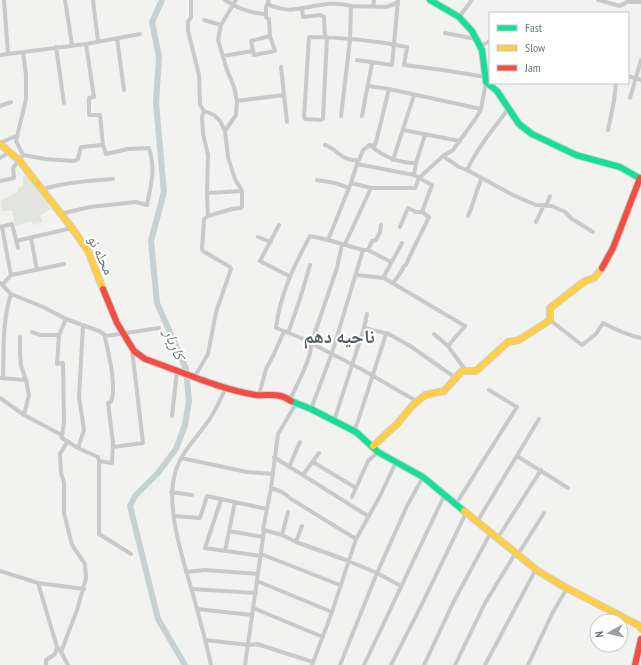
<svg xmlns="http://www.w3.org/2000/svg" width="641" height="665" viewBox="0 0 641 665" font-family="'PT Sans Narrow','Noto Naskh Arabic',sans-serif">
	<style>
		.green { fill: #e2e5df }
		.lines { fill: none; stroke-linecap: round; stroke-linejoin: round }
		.river { stroke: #c7d0d2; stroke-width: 6 }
		.fast-casing { stroke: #d0d0d1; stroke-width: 8 }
		.slow-casing { stroke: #d0d0d1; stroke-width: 8 }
		.jam-casing { stroke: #d0d0d1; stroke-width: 8 }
		.street { stroke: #c8c9ca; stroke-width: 4 }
		.fast { stroke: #16e098; stroke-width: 6 }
		.slow { stroke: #ffcf43; stroke-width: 6 }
		.jam { stroke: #f24e42; stroke-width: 6 }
		.labels { text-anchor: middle; stroke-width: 4; stroke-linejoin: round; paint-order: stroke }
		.street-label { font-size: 15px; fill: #65747e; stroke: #fff }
		.water-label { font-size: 16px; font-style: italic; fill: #60767c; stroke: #fff }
		.district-label { font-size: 19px; font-weight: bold; fill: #525d64; stroke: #fff }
	</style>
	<rect width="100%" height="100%" fill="#f2f2f1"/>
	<path class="green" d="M26,175L51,209L40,215L43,222L33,225L31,221L15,226L12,211H2L1,200L18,192V189L23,185V177Z"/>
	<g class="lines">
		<path class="river" d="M162,0L152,22L159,57L156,103L164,192L151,241L157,303L186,369L189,401L185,425L176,449L158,473L135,496L130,506L158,619L185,665"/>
		<g class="fast-casing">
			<path id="fast" d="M430,0L459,17L472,31L482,50L486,82L497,91L519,124L532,134L576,155L620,167L641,179
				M291,401L311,409L356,432L378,452L423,477L464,511"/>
		</g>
		<g class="slow-casing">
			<path id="slow" d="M0,144L19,160L72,228L88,251L103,289
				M373,446L397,424L412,406L425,395L444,391L462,371H476L508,342L519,340L550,320V308L585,281L594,278L602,268
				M464,511L538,571L563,586L640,626L641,629"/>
		</g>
		<g class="jam-casing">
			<path id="jam" d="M602,268L613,248L640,178
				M103,289L117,323L134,351L145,359C180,371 219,389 256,395C269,396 279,392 291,401
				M635,665L641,639"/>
		</g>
		<path class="street" d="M4,0L8,54
			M65,0L72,45
			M93,0L98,41
			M191,0V17L188,22V31L199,75L200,105L204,111L202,117L203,134L208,155L207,193L208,216L204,219L202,249L203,251L230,267L231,269L216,312L208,354L195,376
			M225,0C238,8 249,13 265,14
			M268,0L269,5C278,8 287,11 296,9C316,7 330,0 351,6L350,40L341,116
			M598,0L620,6L627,2H641
			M268,3L266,7V17L269,19L270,36L275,51L254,55L251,41L270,36
			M351,6L386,7L397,3
			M373,7L374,0
			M302,8L303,17L321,15L324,17L325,37
			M459,17L472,0
			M204,20L221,25
			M445,33L476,39
			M327,37L323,119L321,120L305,119L304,117L309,37C340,37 377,41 407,47L404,65L443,70L486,77
			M117,38L124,90
			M480,46L490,41
			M56,47L64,103
			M0,55L86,44L140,34
			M223,56L253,51
			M357,60L392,65L398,0
			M281,67L287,122
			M628,76L641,80
			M368,86L389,89L481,109
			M630,98L641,60
			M237,101L284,95
			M0,106L11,102
			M204,111L214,115L220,121L225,131L228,157L235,179L242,191V206L241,208L232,209L208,216
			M362,116L372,63
			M403,130L460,141
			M608,130L614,101L616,83
			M225,131L236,115L237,101L234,87L227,70L218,40L221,25L236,0
			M0,143L16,136
			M325,145C337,148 341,162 359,160L363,150L370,145L374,146L376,142L389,89
			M371,146C384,157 398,163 416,163
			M23,155L45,159L74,161L78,159L81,147L103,145
			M443,156L459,167L467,170C478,147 494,128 509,108
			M0,158L10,152
			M393,160L414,95
			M467,170L513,195L536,205L552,206L565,212L572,219L593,232
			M414,175L416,163L425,135
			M317,180L335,183L349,188
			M0,181L14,178L13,168L23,155L16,141L26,99V75L23,52
			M351,183L357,164L414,175L432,185L422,212L429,217L408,260L406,265L404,266L401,272L393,283
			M41,190C65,182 89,181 113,179
			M207,193L242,191
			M546,206L550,196
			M60,214L90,207L136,202L147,205C151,183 156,171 149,148L128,149L106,154L103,145L100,115H89V98L94,97L86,44
			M468,216C474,203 476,190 482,178
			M536,222L544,205
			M279,225L260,261L289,276
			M0,227L12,224L18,248
			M2,227L11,275
			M400,227L408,208L416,212H422
			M258,237L271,242
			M31,238L37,270
			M16,241L72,228
			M345,244L371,188
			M363,250H368L372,241L376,240L380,232L381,225
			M368,250L391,262
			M356,275L384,278L465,326L448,346L466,371
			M383,278L402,243
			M0,283L11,294L43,307L66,319L99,331L106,336L159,328
			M2,285L11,275L64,264
			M550,320L582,345L596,334L603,323C616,330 627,335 641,338
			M364,328L389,334L410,346L456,378
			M284,331L299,337L361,369L418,402
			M32,332L40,335H59
			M288,333L300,299L310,265
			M434,334L448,346
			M20,337V355L21,366L26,380L29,395L24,415
			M0,378L26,380
			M3,378C4,350 2,321 11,294
			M259,395L266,369L274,354L284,331L276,328C280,294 294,266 310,236L328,240
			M0,398L24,415L60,434L62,438L78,448L98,457L99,461V534L131,554
			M290,400C296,386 312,358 311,344L337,268L342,244
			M311,409L332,353L363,250L328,240L351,183L371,188H415L419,178L443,156L453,150L476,118L481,109L486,82
			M172,416L177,371
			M334,421L364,328L367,314
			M353,431L357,424L386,334
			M62,437L64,422L63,363L57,364L59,335L66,319
			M113,447L143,443L132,349
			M78,448L84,430L79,397L83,326
			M517,456L568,488
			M274,457L368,516
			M181,458L247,472L273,474
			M99,461L112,463L113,443L108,403L111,402C117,387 109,354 105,338L106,336
			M313,462L356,488
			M289,467L300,442
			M303,475L319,453
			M271,488L282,492L291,499L356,539
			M171,492L192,495
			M352,497L368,461L378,452
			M221,500L205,548L261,556
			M456,504L517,407L489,390
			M174,516L200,518L207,496L267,509
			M477,522L539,419
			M264,530L282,535L296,542L346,560L377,573L401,586
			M229,531L263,537
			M282,535L288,512
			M497,539L541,470
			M296,542L302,526
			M225,551L235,502
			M261,554L340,585
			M517,556L544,513
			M0,571L38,583L84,589
			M186,572L205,570L258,574
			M257,581L332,612
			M38,583L57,647L61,652L68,665
			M191,589L256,593
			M253,608L323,637
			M197,609L252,615
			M205,640L249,645L257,644L313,662
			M61,652L77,610L86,578L85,564L72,545L64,513V483L61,473L60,454L67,442
			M46,665V660L55,654L57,647
			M211,665C207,646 202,628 197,609C187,570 163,509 176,470C183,449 199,436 211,417C217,408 221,397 226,388
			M245,665L264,531L263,530L271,488L278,434L297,402
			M312,665L332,612L356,539L380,496L396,462
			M340,665L377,573L407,506L423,477
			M364,665L444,496
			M391,665L422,604L466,513
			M424,665L453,603L490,534
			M455,665L485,603L515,554
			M485,665L536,569
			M528,665L552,614L567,588"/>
		<use href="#fast" class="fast"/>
		<use href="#slow" class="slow"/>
		<use href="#jam" class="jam"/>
	</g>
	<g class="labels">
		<g class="street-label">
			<text transform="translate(101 255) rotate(64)" y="5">محله نو</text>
		</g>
		<g class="water-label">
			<text transform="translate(175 344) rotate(67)" y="6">کاربار</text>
		</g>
		<g class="district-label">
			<text x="339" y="343">ناحیه دهم</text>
		</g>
	</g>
	<rect x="489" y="12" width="140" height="72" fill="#ffffff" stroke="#c1c7cb"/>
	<rect x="497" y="25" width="20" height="6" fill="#16e098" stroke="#c1c7cb"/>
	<text x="525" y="32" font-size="12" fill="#65747e">Fast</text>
	<rect x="497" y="45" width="20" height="6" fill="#ffcf43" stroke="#c1c7cb"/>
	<text x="525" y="52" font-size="12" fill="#65747e">Slow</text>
	<rect x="497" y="65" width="20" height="6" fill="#f24e42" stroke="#c1c7cb"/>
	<text x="525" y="72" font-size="12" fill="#65747e">Jam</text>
	<g transform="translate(609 633) rotate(262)"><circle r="19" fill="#ffffff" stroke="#c1c7cb"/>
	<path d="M0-3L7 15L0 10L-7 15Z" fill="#96a0a6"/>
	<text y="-6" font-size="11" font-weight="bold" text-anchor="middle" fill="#65747e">N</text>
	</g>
</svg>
